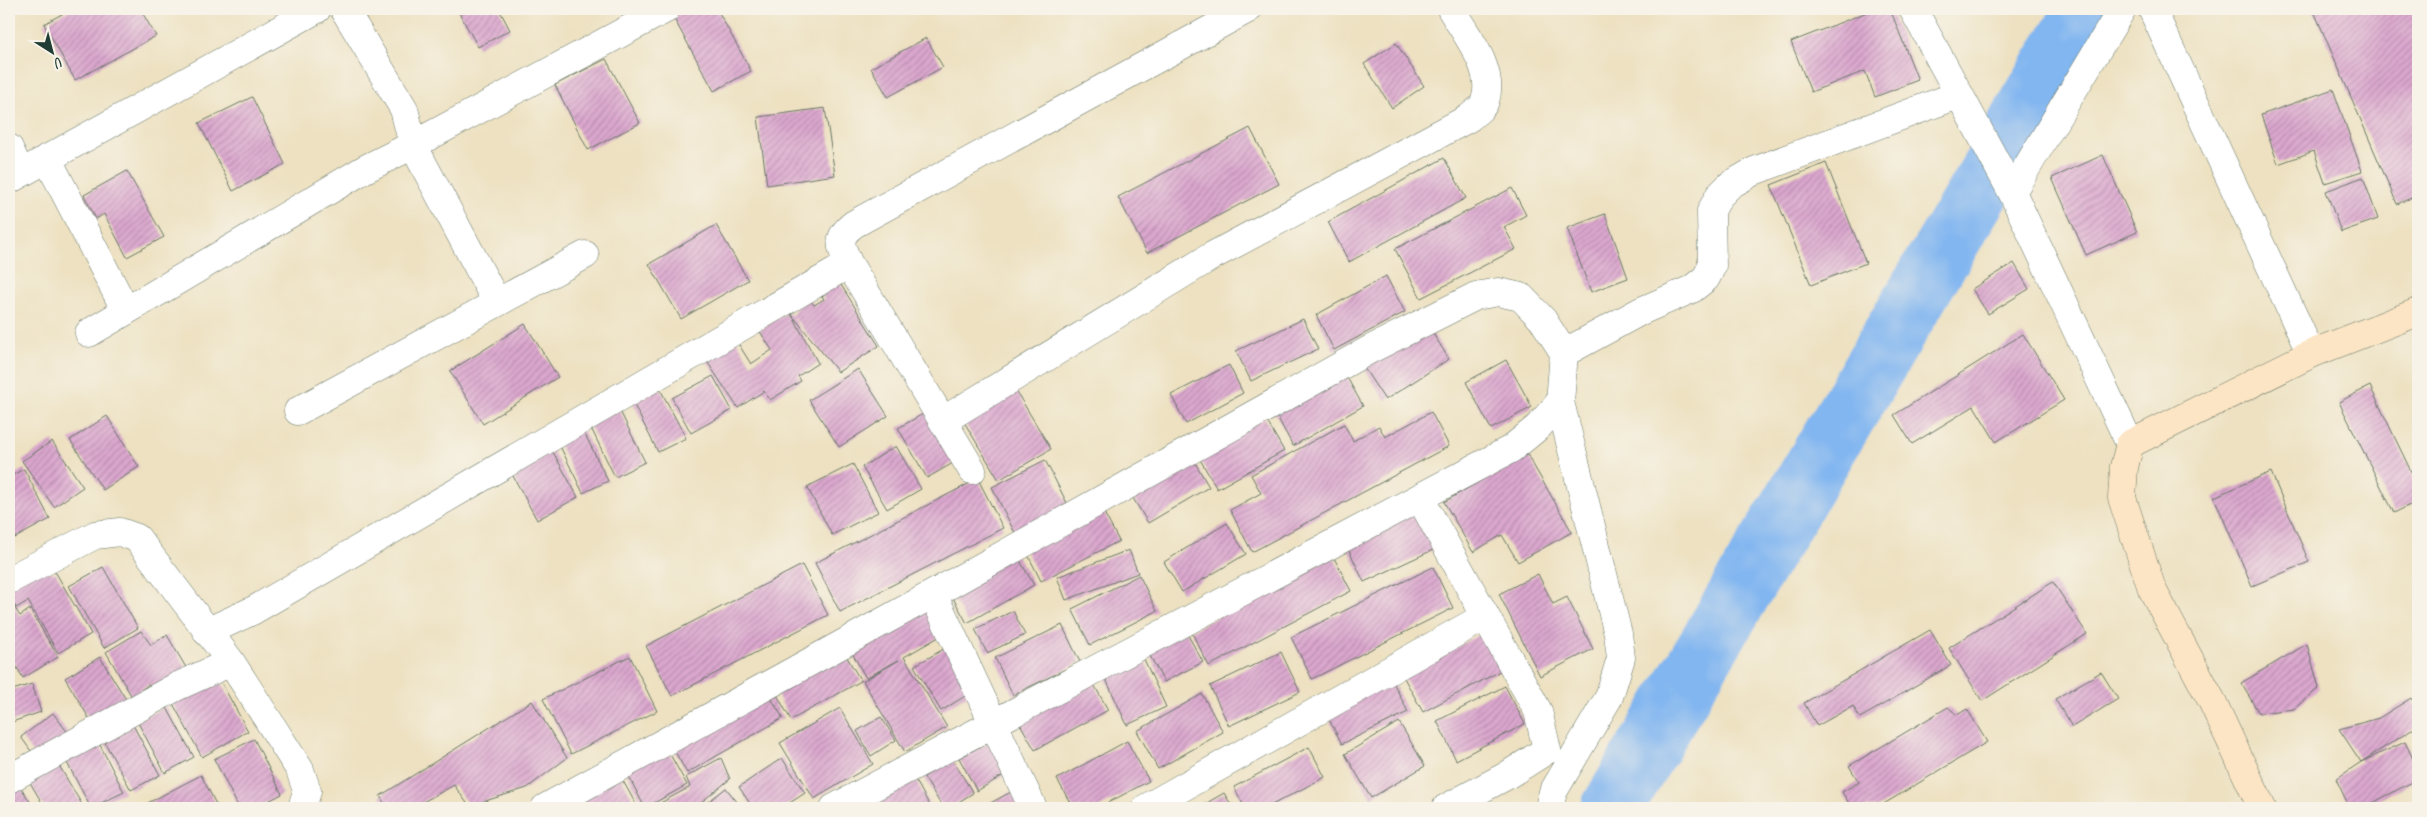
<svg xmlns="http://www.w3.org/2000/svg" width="2427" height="817" viewBox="0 0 2427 817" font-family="Caveat,sans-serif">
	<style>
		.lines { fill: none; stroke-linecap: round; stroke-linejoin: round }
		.river { stroke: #82b6f0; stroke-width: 62 }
		.building { fill: url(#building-hatch) }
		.minor-casing { stroke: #677665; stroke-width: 29 }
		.secondary-casing { stroke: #677665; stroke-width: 29 }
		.minor { stroke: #fff; stroke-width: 28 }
		.secondary { stroke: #fce5c4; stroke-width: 28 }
	</style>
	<defs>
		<pattern id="building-hatch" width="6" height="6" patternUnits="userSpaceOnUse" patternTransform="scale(1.25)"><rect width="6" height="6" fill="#dca7cf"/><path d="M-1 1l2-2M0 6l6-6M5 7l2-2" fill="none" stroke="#b289a9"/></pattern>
	</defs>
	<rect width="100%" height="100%" fill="#f7f3e8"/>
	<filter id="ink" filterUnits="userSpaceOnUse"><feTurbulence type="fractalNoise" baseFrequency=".02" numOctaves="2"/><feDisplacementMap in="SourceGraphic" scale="10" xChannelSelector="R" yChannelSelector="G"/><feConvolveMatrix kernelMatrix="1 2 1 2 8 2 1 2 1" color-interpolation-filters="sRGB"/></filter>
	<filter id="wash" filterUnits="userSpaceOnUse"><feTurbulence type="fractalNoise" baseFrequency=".0096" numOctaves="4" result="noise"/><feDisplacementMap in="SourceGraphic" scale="20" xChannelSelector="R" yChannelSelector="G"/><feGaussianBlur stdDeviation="1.12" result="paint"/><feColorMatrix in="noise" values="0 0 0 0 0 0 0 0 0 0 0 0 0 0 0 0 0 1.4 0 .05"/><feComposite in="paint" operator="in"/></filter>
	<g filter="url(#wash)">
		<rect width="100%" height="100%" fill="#ede1c1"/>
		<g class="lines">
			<path class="river" d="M1612,808L2087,9"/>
		</g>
		<g id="blocks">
			<path class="building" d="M71,9H140L156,36L75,80L44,24Z
				M457,9H499L510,30L478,47Z
				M687,9H717L751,71L714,91L673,17Z
				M1875,9H1890L1918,80L1875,97L1865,71L1811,92L1791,42Z
				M2313,9H2418V195L2397,204Z
				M926,38L943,67L888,97L871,68Z
				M1396,43L1424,86L1392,108L1364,64Z
				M606,59L640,123L588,150L555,85Z
				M2333,89L2362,171L2325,183L2314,151L2278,164L2261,115Z
				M252,97L285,164L233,191L199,123Z
				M825,108L835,175L767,185L758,117Z
				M1250,128L1279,184L1147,253L1118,197Z
				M2103,155L2137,232L2086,255L2052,178Z
				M1444,158L1466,198L1349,262L1328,222Z
				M1826,163L1866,263L1811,285L1771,185Z
				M127,171L164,237L127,257L104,214L96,219L84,195Z
				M2363,177L2378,219L2341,232L2326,191Z
				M1512,188L1526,215L1504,227L1516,249L1421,298L1395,249Z
				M1605,214L1628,278L1591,292L1567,228Z
				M716,225L748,280L681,319L649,264Z
				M2014,263L2029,289L1988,314L1972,289Z
				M1386,276L1405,312L1334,350L1316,315Z
				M838,280L879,346L838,372L792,315L797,306L809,299L814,305L824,299L819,291Z
				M786,313L792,315L818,363L798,376L801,381L770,400L764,391L738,408L704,357L734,337L751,364L772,350L759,330Z
				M1303,319L1318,349L1251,381L1236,351Z
				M525,324L558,377L483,424L450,371Z
				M1429,327L1449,359L1385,400L1364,368Z
				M2023,334L2064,400L1996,442L1974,406L1912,444L1894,415Z
				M1506,360L1532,407L1491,429L1466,382Z
				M1229,365L1243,393L1186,424L1171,395Z
				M858,369L888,416L839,447L809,400Z
				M1344,372L1363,406L1293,446L1274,411Z
				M713,376L732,410L691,433L672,398Z
				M1013,386L1051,449L999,480L961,417Z
				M2370,386L2418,486V501L2394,513L2339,402Z
				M659,387L686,438L658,452L632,401Z
				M619,409L645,462L615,477L589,424Z
				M932,409L960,459L927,478L898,428Z
				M1431,412L1449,446L1252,552L1230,510L1261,493L1251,475L1344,424L1353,441L1379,426L1385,437Z
				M107,416L139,467L103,490L70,440Z
				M1265,418L1284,451L1217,489L1198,456Z
				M582,428L608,481L583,493L557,440Z
				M52,441L83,487L54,507L22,461Z
				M548,443L578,497L537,520L507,465Z
				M896,446L921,489L887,509L862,467Z
				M1527,454L1572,532L1518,562L1502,535L1473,552L1444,502Z
				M1193,459L1209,487L1148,523L1131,495Z
				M1045,460L1069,507L1016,535L992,487Z
				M853,464L878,512L832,535L807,487Z
				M24,469L50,519L15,538L9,526V477Z
				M2271,472L2309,562L2252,586L2214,497Z
				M978,479L1003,528L840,612L815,563Z
				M1101,507L1119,541L1041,581L1024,547Z
				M1417,512L1435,549L1364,582L1346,544Z
				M1227,523L1246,554L1182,592L1164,562Z
				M1129,550L1138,573L1066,600L1057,577Z
				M1015,552L1034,585L967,623L948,589Z
				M1333,556L1351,591L1209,666L1191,631Z
				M802,565L828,615L672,696L646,646Z
				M103,567L138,628L104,648L69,586Z
				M1433,567L1453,608L1312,679L1291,637Z
				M39,569L56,573L91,634L58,653L28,601L16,608L9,595V587Z
				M1538,574L1553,604L1567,597L1593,649L1540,676L1499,594Z
				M1139,575L1157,611L1090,645L1072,609Z
				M2053,582L2087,634L1982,701L1949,648Z
				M925,599L944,634L904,657L947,727L905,752L863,681L899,660L866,678L846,642Z
				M11,602L20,616L30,609L58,657L23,678L9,654V603Z
				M1013,611L1025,635L987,653L975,629Z
				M1062,625L1080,662L1013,695L995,658Z
				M1185,630L1203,662L1164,682L1147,650Z
				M1930,630L1951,665L1860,718L1853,706L1817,726L1804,703Z
				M141,631L151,645L167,635L188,671L155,691L149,684L132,697L106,652Z
				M1484,632L1504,669L1423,712L1403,676Z
				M2307,644L2319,688L2294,709L2259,713L2241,683Z
				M949,646L975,690L941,711L914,666Z
				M841,647L861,681L791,720L772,686Z
				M1281,652L1300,692L1229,726L1210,686Z
				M630,656L657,711L571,754L543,699Z
				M100,657L127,701L92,723L65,678Z
				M1143,657L1166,707L1127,725L1104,675Z
				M2101,672L2118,699L2072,727L2055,699Z
				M217,675L248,731L202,757L171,700Z
				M1392,680L1408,712L1342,744L1326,714Z
				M1092,681L1108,710L1035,750L1019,722Z
				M32,684L41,712L9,723V691Z
				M1505,686L1525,724L1456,760L1437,721Z
				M765,688L783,718L687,773L670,743Z
				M1202,694L1223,732L1158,769L1137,731Z
				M2411,698L2418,709V726L2361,762L2339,729L2379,718Z
				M532,701L567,758L527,788L469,806L454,785L412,808H387L380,796Z
				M166,706L194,757L165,773L137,721Z
				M1948,707L1957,715L1967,709L1987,742L1877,808H1852L1842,792L1859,782L1849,766Z
				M840,708L873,764L814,799L780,743Z
				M53,713L69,734L36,758L21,737Z
				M881,717L896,740L871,756L857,731Z
				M1399,722L1425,766L1371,798L1345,754Z
				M133,725L160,775L131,790L104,741Z
				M254,739L282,794L255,808H239L214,759Z
				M994,739L1012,770L977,791L959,758Z
				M98,741L124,792L91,808L65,759Z
				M1127,741L1149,781L1098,808H1073L1057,779Z
				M2405,742L2418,769V779L2363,808H2333L2347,802L2336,779L2361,762Z
				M666,747L687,785L645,808L625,769Z
				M1309,747L1325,777L1266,808H1245L1234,787Z
				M721,758L730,779L694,808L653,807L690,787L686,777Z
				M782,758L805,793L782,808H753L739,787Z
				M952,759L973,793L949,808H943L924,777Z
				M57,762L84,808H45L28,779Z
				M618,772L638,808H559Z
				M201,775L218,808H140V807Z
				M915,779L931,808H878L874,801Z
				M20,786L34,808H9V793Z
				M726,788L742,808H700Z
				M1011,792L1020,808H981Z
				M1224,793L1233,808H1198Z"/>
		</g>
	</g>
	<g filter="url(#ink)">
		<use href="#blocks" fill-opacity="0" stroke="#677665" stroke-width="1"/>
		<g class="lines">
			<g class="minor-casing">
				<path id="minor" d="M344,9L404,109L413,145L666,9
					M1913,9L2012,192L2130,444
					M2152,9L2311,354
					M9,148L20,172
					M47,158L126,311
					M9,180L317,9
					M2012,192L2122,9
					M89,333L365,169L413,145L496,301
					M298,411L585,255
					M944,420L1212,256L1469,118C1474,113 1483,108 1485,101C1496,70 1465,34 1451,9
					M972,470L849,264C840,245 836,238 854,224L1248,9
					M1420,498L1538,711L1547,750L1506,776L1446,808
					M9,580L95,535L120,532L137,538L231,662L300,770L307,791L302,808
					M933,594L1033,808
					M207,632L254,610L849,264
					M9,779L176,687L231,662
					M545,808L933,594L1369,350L1476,296L1498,292L1521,297L1543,320L1564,353
					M834,808L1511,449L1538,427L1560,402L1564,353L1641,311L1692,289L1706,278L1712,266L1711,211L1719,196L1730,185L1754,171L1958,95
					M1146,808L1484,617
					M1549,808L1553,792L1609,697L1621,658L1618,634L1560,402"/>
			</g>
			<g class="secondary-casing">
				<path id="secondary" d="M2262,808L2213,703L2152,589L2122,498L2124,467L2130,444L2311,354L2418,312"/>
			</g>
			<use href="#minor" class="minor"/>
			<use href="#secondary" class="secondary"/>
		</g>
	</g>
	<rect width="2427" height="817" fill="none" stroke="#f7f3e8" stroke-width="30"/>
	<g transform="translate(52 52) rotate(144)" stroke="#f7f3e8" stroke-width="4" paint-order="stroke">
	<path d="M0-4L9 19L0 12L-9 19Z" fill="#1f3d34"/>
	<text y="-8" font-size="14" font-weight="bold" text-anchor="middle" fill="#1f3d34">U</text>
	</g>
</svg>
